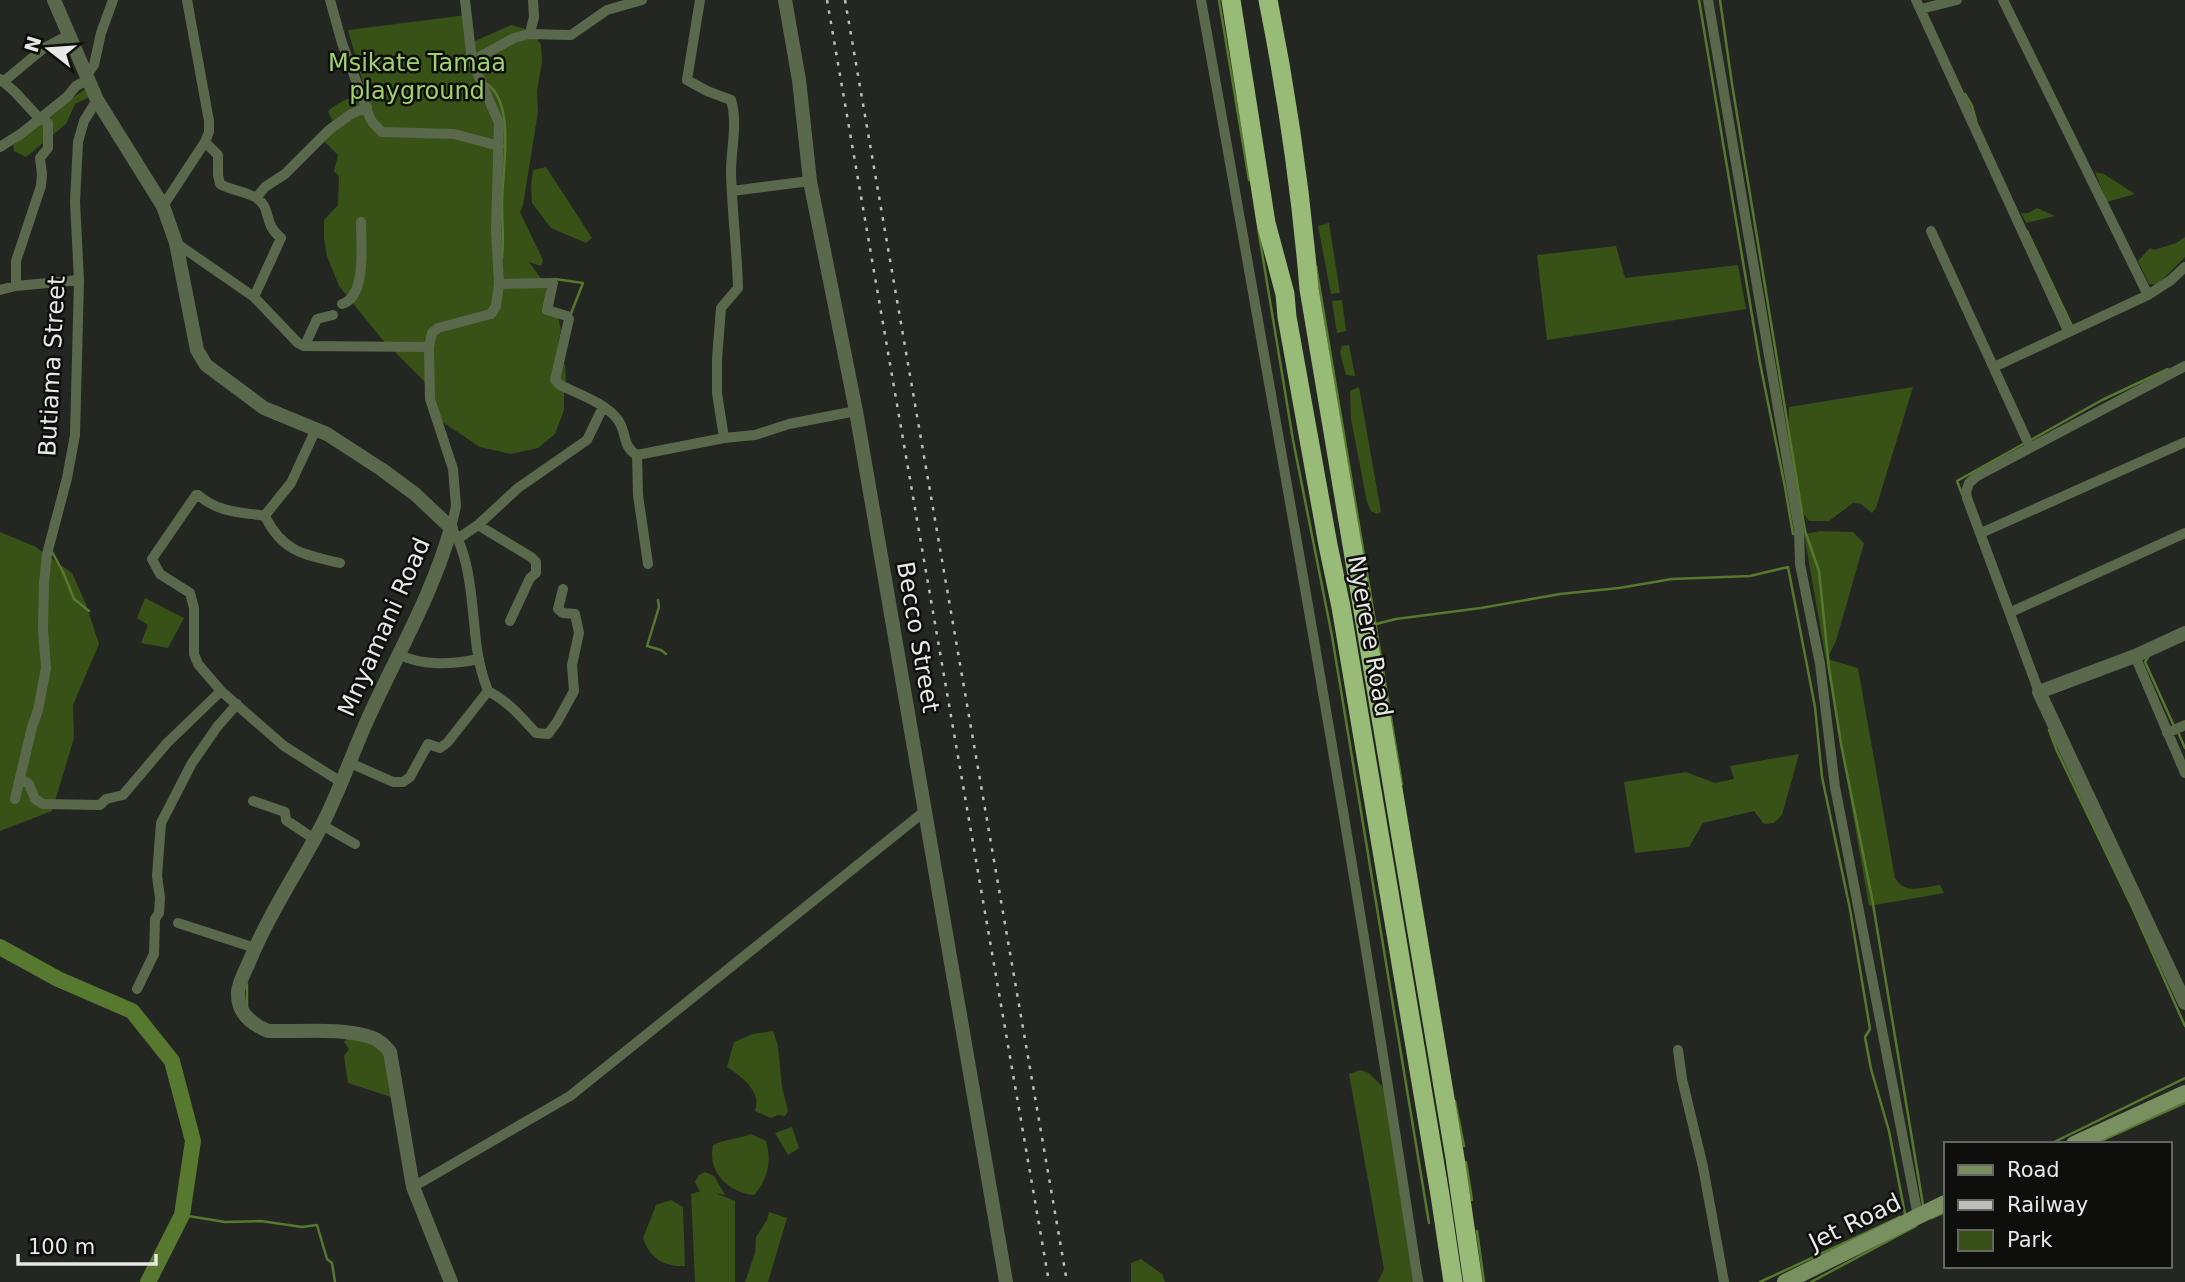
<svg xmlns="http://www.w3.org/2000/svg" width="2185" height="1282" viewBox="0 0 2185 1282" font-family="'DejaVu Sans',sans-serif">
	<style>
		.green { fill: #375117 }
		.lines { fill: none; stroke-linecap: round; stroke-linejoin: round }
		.stream { stroke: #56782f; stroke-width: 2.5 }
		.river { stroke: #56782f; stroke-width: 16 }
		.minor { stroke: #5a694c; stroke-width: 10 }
		.tertiary { stroke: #5a694c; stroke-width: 14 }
		.secondary { stroke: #789060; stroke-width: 16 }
		.trunk { stroke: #98bc77; stroke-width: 19 }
		.rail { stroke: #bdbebc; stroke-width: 2.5; stroke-dasharray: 3.5 7; stroke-linecap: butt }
		.labels { text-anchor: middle; stroke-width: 5; stroke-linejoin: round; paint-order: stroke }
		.park-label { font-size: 24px; fill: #a0d06d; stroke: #0e0f0d }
		.street-label { font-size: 24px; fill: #e8e9e7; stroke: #0e0f0d }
	</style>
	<rect width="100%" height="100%" fill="#242622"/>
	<path class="green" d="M467,15L468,44L511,25L532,31L541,45L542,62L537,91L538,112L523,205L520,212L543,260L541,266L529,262L542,280L558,316L561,330L558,343L565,366L566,383L564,390V410L555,434L538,448L511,454L480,447L435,417L424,381L381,338L339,286L327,256L324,238V220L338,205L339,176L334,171L338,155L323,140L334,124L328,111C339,101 352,98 365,90L348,30Z
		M89,86L94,95L75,104L66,124L26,157L14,151L13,142Z
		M546,167L592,238L586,243L551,228L532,203L531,186L533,170Z
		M2095,172L2104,174L2135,194L2107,202Z
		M2037,208L2055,216L2026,223L2021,213H2028Z
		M1329,223L1340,293L1331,294L1318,226Z
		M2185,237V257L2157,285L2149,284L2138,261L2150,248L2154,250L2176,243Z
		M1616,246L1625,278L1738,265L1746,309L1547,340L1537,255Z
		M1342,300L1346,331L1337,333L1332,301Z
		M1349,345L1355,376L1346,375L1340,352L1342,346Z
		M1359,387L1381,512L1377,514L1371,511L1367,502L1351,419L1350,391Z
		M1913,387L1876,508L1872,513L1861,504L1853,503L1829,521H1809L1799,508L1788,446L1789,407Z
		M1820,531L1853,532L1864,543L1836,641L1827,659L1858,668L1895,878C1905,895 1923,887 1940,885L1944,893L1869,906L1804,534Z
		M0,532L34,546L72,573L85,602L99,644L73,705L74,738L52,811L0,831Z
		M145,598L184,618L168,648L141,643L148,625L137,618Z
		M1799,754L1782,815L1774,823L1764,824L1754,811L1703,823L1689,847L1635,853L1624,782L1686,772L1715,783L1734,779L1730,766Z
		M773,1031L778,1046L782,1087L788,1111L785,1116L778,1115L771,1118L755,1111C756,1107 757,1102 756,1098C753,1085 738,1074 727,1067L734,1042L753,1034Z
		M348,1037L372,1040L385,1055L391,1097L348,1083L344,1056L349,1049L344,1042Z
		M1360,1070L1369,1073L1384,1088L1424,1282H1378L1384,1269L1349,1074Z
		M792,1127L799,1148L788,1155L775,1133Z
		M751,1134L766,1141C772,1160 768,1180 754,1195C728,1192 707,1172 713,1145C726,1139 738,1139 751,1134Z
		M705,1172L714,1176L725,1195L715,1193L735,1201V1282H695L691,1194L701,1191L699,1190L695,1182L699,1175Z
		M671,1200L683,1207L685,1266C663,1267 650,1258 643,1238L656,1205Z
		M769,1212L787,1218L768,1282H745L755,1253L756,1237L767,1220Z
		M1141,1259L1162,1274L1165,1282H1131V1263Z"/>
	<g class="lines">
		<path class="stream" d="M1219,0L1249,180
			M1699,0L1760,363L1785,487L1793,534
			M1720,0L1732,84L1805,531L1819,571L1829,668L1841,744L1872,898L1923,1205
			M487,84C516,104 502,172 502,203C502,221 504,238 502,257
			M1965,94L1972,106L1976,120
			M1258,228L1293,440L1332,636L1429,1223
			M2027,231L2072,326
			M1316,266L1402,784
			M555,279L583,283L570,316
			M2031,440L2102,400L2168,369
			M1962,494L1957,481L2025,443
			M51,550L63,572L74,599L89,611
			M658,600L659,607L647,646L661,650L666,654
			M1376,624L1396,619L1481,608L1560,594L1619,588L1672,579L1750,576L1788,567L1815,707L1822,777L1850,909L1870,1029L1865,1037L1871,1069L1889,1131L1905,1214
			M2148,657L2145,662L2174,726
			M2049,730L2057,751L2133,909L2185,1026
			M2178,732L2185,748
			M247,1006V984
			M1455,1101L1464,1146
			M2050,1144L2185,1078
			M2094,1144L2185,1103
			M1466,1162L1472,1200
			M182,1215L225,1222L261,1221L302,1227L317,1225L327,1259L332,1263L335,1282
			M1931,1218L1945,1212
			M1477,1231L1484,1282
			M1760,1282L1900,1217
			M1811,1282L1916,1226"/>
		<path class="river" d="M0,947L58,979L132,1011L172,1061L193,1141L182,1215L148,1282"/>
		<path class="minor" d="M330,0L342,43L370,118L373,123L382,132L454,134L499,146
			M465,0L472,61L499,123L496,231L499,284L496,306L491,314L438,328L432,333L429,347L430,399L453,469L456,506L451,528C472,556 472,614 477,649C479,663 483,678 488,691
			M700,0L687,80L707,91L731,100C738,124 731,148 731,172C732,211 737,250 738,288L721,308L717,359V393L724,438
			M1201,0C1277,427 1354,853 1418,1282
			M1708,0L1799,530L1800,564L1820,664L1835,787L1918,1216
			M1916,0L2068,331
			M2003,0L2148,295
			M1921,9L1957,0
			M530,33L534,17L533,0
			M472,61L514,38L529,34L571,35L607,10L642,0
			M87,75L94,65L101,33L113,0
			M0,79L15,92L39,118L48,123V148L40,158L42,174L41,186L16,261V286
			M3,82L44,48L69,35
			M205,142L218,155V175L220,184C230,190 251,193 258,199C272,210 263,224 281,238L254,297
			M0,147L22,133L67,97L76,86L89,79
			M732,191L810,181
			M257,197L265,187L285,174L329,130L351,114L367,107
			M163,206L205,142L209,132V121L187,0
			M1931,231L2030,447
			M176,243L254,297L298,343L304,346L429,347
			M499,284L553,283L547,310L567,316L569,319L555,380L560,385C578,394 606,403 618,420C627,432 622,447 637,455
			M0,290L16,286L79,280
			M342,304C367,297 361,243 361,222
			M305,345L317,319L333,315
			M1994,367L2148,295L2171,280L2185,267
			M316,429L291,483L266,514V518C283,552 305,555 340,563
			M637,455L724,438L755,435L789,424L856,411
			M637,455L638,495L648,564
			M266,516C240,512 219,513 198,495H196L152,559L160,574L190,593L194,608V654L198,664L221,691L284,746L341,782
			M478,525L531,557L536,562V573L530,578L510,621
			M1981,533L2185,442
			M459,538L478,525L518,488L587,440L603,407
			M2011,612L2185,533
			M399,654C421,667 455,664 479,659
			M2135,656L2185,773
			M488,691C508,701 521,717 536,733L548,734L557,722L574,691L572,665L579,633L575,614L563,613L558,609L563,589
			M2039,692L1967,498L1966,492L1969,483L1977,476L2185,366
			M2167,733L2185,725
			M350,763L393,782H403L410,777L428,744L440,748L447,743L488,691
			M20,779L29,784L35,799L43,804L100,805L106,799L123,795L167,743L221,691
			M15,799L32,727L38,710L46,668L43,629L44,583L47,554L67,478L75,435L79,280L75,202L78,142L84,121L97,100
			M253,801L285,812L286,820L314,839
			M322,825L355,844
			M178,923L255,948
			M137,989L154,954L155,919L159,913L160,898L157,876L161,823L192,763L217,727L237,704
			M1678,1050L1682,1079L1703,1167L1724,1282
			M413,1187L570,1096L925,811"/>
		<path class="tertiary" d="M54,0L97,100L163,206L176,243L197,350L206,365L264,408L327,434L381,469L415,494L451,528C432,596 395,658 366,723C351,757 339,792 322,825C298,871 269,914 249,962C245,972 239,981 238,992C237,1012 251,1024 268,1031C299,1032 344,1027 373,1038C381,1041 385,1046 390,1052L413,1187L451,1282
			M785,0L799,80L810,181L856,411L1006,1282
			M2185,633L2135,656L2039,692L2185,1003"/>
		<path class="secondary" d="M2074,1144L2185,1093
			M1785,1282L1945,1203"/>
		<path class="trunk" d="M1231,0L1266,223L1285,294L1287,317L1328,545L1341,607L1440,1195L1453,1282
			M1268,0C1287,95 1301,192 1309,289L1455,1158L1473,1282"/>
		<path class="rail" d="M827,0L1049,1282
			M845,0L1067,1282"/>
	</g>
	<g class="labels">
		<g class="park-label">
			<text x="417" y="71">Msikate Tamaa<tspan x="417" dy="28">playground</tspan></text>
		</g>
		<g class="street-label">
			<text transform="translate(52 366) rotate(-87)" y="8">Butiama Street</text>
			<text transform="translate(384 627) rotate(-66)" y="8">Mnyamani Road</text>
			<text transform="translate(1370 636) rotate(80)" y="8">Nyerere Road</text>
			<text transform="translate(918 637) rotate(80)" y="8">Becco Street</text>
			<text transform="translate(1855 1222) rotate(-26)" y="8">Jet Road</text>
		</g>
	</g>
	<rect x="1944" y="1142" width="228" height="126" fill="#0e0f0d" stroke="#656664" stroke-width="2"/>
	<rect x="1958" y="1165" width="35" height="10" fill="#789060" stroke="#656664" stroke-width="2"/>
	<text x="2007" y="1177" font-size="21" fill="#e8e9e7">Road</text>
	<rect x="1958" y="1200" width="35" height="10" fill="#bdbebc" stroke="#656664" stroke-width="2"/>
	<text x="2007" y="1212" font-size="21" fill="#e8e9e7">Railway</text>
	<rect x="1958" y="1230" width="35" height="21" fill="#375117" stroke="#656664" stroke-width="2"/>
	<text x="2007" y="1247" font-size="21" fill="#e8e9e7">Park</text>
	<g transform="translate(49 49) rotate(287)" stroke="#0e0f0d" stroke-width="5" paint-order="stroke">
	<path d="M0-5L12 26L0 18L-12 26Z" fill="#e8e9e7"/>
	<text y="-10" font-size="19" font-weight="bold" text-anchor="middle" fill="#e8e9e7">N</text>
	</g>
	<path d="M18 1254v10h138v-10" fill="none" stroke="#e8e9e7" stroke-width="3.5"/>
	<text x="28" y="1254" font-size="21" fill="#e8e9e7" stroke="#0e0f0d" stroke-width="5" paint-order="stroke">100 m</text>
</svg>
